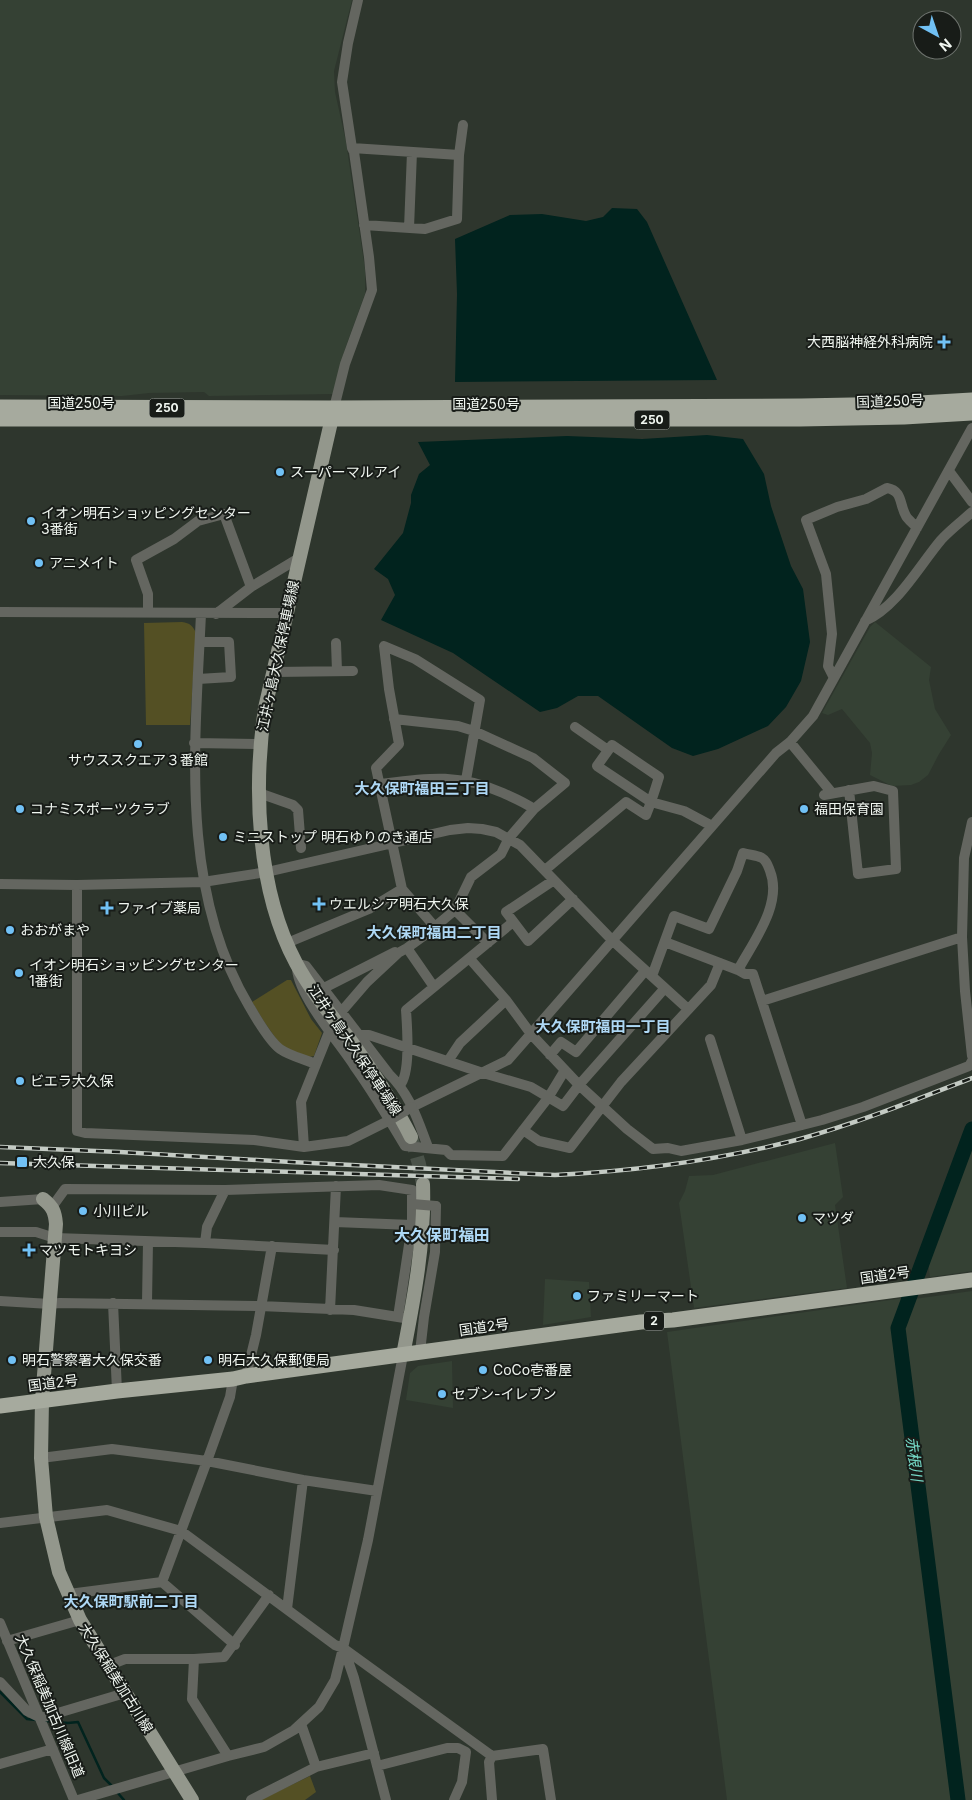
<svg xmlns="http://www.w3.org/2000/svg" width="972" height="1800" viewBox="0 0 972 1800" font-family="Inter,'Noto Sans JP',sans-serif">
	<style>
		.built { fill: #354134 }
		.green { fill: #545024 }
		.water { fill: #01231e }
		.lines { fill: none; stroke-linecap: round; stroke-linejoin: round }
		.stream { stroke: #01231e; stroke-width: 2.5 }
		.river { stroke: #01231e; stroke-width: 15 }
		.major-tunnel { stroke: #4b534a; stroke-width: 14; stroke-dasharray: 14 7; stroke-linecap: butt }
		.minor { stroke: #646660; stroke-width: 10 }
		.major { stroke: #93978c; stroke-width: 14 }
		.highway { stroke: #a6aa9e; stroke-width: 15 }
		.rail-casing { stroke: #c4cbc4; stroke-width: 4.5 }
		.rail { stroke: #181c18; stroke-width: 2.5; stroke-dasharray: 8; stroke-linecap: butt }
		.minor-bridge { stroke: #646660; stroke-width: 10 }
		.poi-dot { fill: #71c1f5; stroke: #181c18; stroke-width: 2 }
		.labels { text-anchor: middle; stroke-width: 4; stroke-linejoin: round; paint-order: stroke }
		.shield { fill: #181c18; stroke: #afb5af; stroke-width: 1 }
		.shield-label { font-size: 12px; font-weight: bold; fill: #f0f6f0 }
		.poi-label { font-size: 14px; fill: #f0f6f0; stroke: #181c18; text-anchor: start }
		.street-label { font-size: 14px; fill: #f0f6f0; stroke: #181c18 }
		.neighbourhood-label { font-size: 15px; font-weight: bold; fill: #aed8f5; stroke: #181c18 }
		.water-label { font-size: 15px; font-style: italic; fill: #75d9c7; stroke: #181c18 }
		.quarter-label { font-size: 16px; font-weight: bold; fill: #aed8f5; stroke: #181c18 }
	</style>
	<rect width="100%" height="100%" fill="#2e362d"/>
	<path class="built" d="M0,0H352L334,71L335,92L346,142L365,269V294L345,349L333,394L209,396L204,392L149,393L122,396L0,395Z
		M875,622L931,667L929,680L935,709L951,735L939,754L928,775L919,782L911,785L892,786L870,775L872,753L870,743L842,709L828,715L822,713L870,627Z
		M835,1143L843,1197L835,1205L847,1288L694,1308L679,1203L685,1191L689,1176L713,1175Z
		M972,1143V1271L930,1277L928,1261Z
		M545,1279L589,1282L591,1317L543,1325Z
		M972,1291V1800H962L904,1351V1325L914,1299Z
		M904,1298L895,1327L953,1800H727L667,1332Z
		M452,1361L453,1408L406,1400L410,1373L418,1366Z"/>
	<path class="green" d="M182,622C190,623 193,626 196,633L190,725H146L144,623Z
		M287,980H291L311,1019L322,1033L314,1056L309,1057L282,1047L265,1023L252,1002Z
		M310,1776L316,1792L305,1800H260Z"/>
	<path class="water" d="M612,208L637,209L647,222L717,380L455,382L457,294L455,239L510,215L542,214L586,221L603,217Z
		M707,435L743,439L764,474L771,506L791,566L803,589L810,642L801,681L786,707L768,726L718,749L693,756L672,748L598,696H578L557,708L540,712L453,653L381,620L395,595L388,579L374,569L403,533L411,503V495L419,474L430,465L418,442L567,436L642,439Z"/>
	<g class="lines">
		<path class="stream" d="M0,1692L27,1719L36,1720
			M46,1721L68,1723L78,1722L104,1778L112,1786
			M117,1792L124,1800"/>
		<path class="river" d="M958,1800L898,1328L972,1129"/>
		<path class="major-tunnel" d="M411,1137L419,1164L423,1184"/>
		<path class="minor" d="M352,148L459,155L457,219L425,229L364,225
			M459,155L463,125
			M409,228L412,152
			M334,408L345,364L372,290L369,257L354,152L352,148L342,82L348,43L358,0
			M949,471L972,502
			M251,587L299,558
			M0,612L287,613
			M148,613V594L136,560L174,539L198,521L224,514L251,587L216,614
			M201,614C195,744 179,889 249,1006C256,1018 269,1041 280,1049C290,1056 304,1059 315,1064
			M865,621C897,607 919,566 941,540C950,530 962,521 972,512
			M336,643L337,671
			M275,672L353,671
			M834,678L828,666L832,634L826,574L806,520L837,507L866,499L887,488C903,491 899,504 906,516C908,520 914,524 917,528
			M198,679L231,677L229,642H200
			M575,727L608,750
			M790,742L832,793
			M194,743L260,744
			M380,784C428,778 457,773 503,793C514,798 524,802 534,809
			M259,793L293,805L298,810L301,848
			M824,795L874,786L893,791L896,869L858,874L849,790
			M545,870L626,802L646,815C651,803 655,790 659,777L612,745L597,766L651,802L684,811L712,826
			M554,880L506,912L528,941L573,899
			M0,884L77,885L203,882L267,872L450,830L468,828L482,829L496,832L520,845L612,940L688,1009
			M77,885V1131L85,1133L254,1140L304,1147L348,1141L390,1120
			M455,910L488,943
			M435,927L402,889L376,768L399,744L389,689L384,646L415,659L480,700L466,780
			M962,937L964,858L972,822
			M287,943L369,909L402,889
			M407,948L434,987
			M470,959L506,1000L531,1034L579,1085L627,1129L653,1149L668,1148L681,1151L742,1140L822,1120L863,1107L969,1066L972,1061
			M738,970L745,974H753L802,1125
			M652,976L674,916L709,929L737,871L743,853C749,855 757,855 762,858C767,861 768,866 770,871C783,904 753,942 738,970L665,942
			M324,988L395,952
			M762,1001L962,937L965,991L972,1056
			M342,1011L367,982L398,953L407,948L425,935L455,910L471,877L501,854L509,838L534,809L565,783L533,758L474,731L458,726L394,719
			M359,1035H369L483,1073L531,1087L563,1106L579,1085L665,988
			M710,1039L742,1140
			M550,1055L561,1042L576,1052L645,971
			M448,1061L460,1043L506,1000
			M400,1085C411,1073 407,1026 406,1010L513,922
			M412,1107L508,1060L776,753L790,742L813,716L972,428
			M523,1130L539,1141L570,1148L621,1082L711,985L720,963
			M304,1147L301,1102L329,1032
			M428,1147C418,1121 410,1094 389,1074L306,966L297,964C294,992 340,1043 355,1067C373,1092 389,1119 405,1146L446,1150L451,1155L503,1156L548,1098L565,1070
			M0,1202L43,1199
			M52,1207L65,1189L225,1190L379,1185L412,1190V1225L398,1317
			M335,1222L412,1225
			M0,1232H36L55,1238L205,1243L334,1250
			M205,1243L207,1227L225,1190
			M0,1301L50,1304L60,1303L260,1306L354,1310L404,1318
			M113,1303L117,1391
			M147,1303L148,1242
			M330,1310L336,1186
			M420,1352L424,1317L435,1252L436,1206
			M246,1376L256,1335L272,1246
			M41,1458L112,1449L207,1461L303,1480L377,1491
			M0,1523L107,1510L181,1531L335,1645L343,1648L492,1756L543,1749L551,1800
			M162,1582L235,1645
			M69,1594L162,1582L207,1461L230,1397L233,1379
			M287,1609L303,1480
			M0,1623L74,1800
			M7,1641L80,1620
			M344,1649L354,1678L386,1800
			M194,1659L192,1699L228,1756
			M107,1666L125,1659H194L224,1657L269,1595
			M0,1682L27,1711L41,1718L125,1693
			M492,1756L489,1762L492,1800
			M0,1764L53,1749
			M377,1766L447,1748H458L466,1752L462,1782L454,1800
			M316,1767L374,1753
			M78,1800L228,1756L264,1747L294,1730L319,1707L335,1680L343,1648L368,1540L403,1355
			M251,1800L316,1767L301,1724"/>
		<path class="major" d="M334,409L265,708C253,789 257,890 296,963C311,991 332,1016 351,1041C373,1072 394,1103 411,1137
			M43,1199C53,1207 55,1212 56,1224L42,1400L41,1458L46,1517L59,1572L80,1620L192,1800
			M403,1355C414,1299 425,1241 423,1184"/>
		<path class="highway" d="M0,407L334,408L801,406L902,404L972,400
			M0,419H800L904,417L972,413
			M0,1406L117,1391L233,1379L246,1376L641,1322L673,1320L972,1280"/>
		<g class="rail-casing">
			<path id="rail" d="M0,1147L120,1152L291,1162L555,1175C638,1171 720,1160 800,1139C858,1123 915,1100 972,1078
				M0,1163L518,1179"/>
		</g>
		<use href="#rail" class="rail"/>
		<path class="minor-bridge" d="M390,1120L412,1107
			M412,1204L436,1206"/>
	</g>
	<g class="poi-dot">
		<path d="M941.5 334.5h5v5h5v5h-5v5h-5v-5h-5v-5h5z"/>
		<circle cx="280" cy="472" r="5"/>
		<circle cx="31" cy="521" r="5"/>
		<circle cx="39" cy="563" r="5"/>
		<circle cx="138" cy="744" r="5"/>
		<circle cx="20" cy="809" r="5"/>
		<circle cx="804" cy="809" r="5"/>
		<circle cx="223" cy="837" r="5"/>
		<path d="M316.5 896.5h5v5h5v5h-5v5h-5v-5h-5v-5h5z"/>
		<path d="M104.5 900.5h5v5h5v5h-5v5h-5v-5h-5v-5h5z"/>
		<circle cx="10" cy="930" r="5"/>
		<circle cx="19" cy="973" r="5"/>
		<circle cx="20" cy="1081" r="5"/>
		<rect x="16" y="1156" width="12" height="12" rx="2.5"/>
		<circle cx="83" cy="1211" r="5"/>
		<circle cx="802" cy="1218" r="5"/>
		<path d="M26.5 1242.5h5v5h5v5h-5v5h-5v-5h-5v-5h5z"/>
		<circle cx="577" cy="1296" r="5"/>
		<circle cx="12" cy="1360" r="5"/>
		<circle cx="208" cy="1360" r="5"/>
		<circle cx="483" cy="1370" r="5"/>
		<circle cx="442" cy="1394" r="5"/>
	</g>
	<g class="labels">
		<g class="shield">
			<rect x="149.5" y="398.5" width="35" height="19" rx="4"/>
			<rect x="634.5" y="410.5" width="35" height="19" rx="4"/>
			<rect x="644" y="1311.5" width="20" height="19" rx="4"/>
		</g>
		<g class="shield-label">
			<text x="167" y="412">250</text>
			<text x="652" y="424">250</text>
			<text x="654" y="1325">2</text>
		</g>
		<g class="poi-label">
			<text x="933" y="347" text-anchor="end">大西脳神経外科病院</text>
			<text x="290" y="477">スーパーマルアイ</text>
			<text x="41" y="518">イオン明石ショッピングセンター<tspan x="41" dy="16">3番街</tspan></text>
			<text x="49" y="568">アニメイト</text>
			<text x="138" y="765" text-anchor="middle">サウススクエア３番館</text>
			<text x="30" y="814">コナミスポーツクラブ</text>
			<text x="814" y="814">福田保育園</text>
			<text x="233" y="842">ミニストップ 明石ゆりのき通店</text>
			<text x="329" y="909">ウエルシア明石大久保</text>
			<text x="117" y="913">ファイブ薬局</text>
			<text x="20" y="935">おおがまや</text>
			<text x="29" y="970">イオン明石ショッピングセンター<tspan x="29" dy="16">1番街</tspan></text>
			<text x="30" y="1086">ビエラ大久保</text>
			<text x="33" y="1167">大久保</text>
			<text x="93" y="1216">小川ビル</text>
			<text x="812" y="1223">マツダ</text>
			<text x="39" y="1255">マツモトキヨシ</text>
			<text x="587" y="1301">ファミリーマート</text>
			<text x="22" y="1365">明石警察署大久保交番</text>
			<text x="218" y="1365">明石大久保郵便局</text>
			<text x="493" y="1375">CoCo壱番屋</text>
			<text x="452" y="1399">セブン-イレブン</text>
		</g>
		<g class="street-label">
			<text transform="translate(890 401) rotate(-2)" y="5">国道250号</text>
			<text x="81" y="408">国道250号</text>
			<text x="486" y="409">国道250号</text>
			<text transform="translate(278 656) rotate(-78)" y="5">江井ヶ島大久保停車場線</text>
			<text transform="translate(355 1050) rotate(56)" y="5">江井ヶ島大久保停車場線</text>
			<text transform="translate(885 1275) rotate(-8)" y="5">国道2号</text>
			<text transform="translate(484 1327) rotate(-8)" y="5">国道2号</text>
			<text transform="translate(53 1383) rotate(-7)" y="5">国道2号</text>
			<text transform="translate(116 1678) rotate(58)" y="5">大久保稲美加古川線</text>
			<text transform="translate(50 1706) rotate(67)" y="5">大久保稲美加古川線旧道</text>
		</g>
		<g class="neighbourhood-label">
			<text x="422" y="794">大久保町福田三丁目</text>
			<text x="434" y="938">大久保町福田二丁目</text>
			<text x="603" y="1032">大久保町福田一丁目</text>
			<text x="131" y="1607">大久保町駅前二丁目</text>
		</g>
		<g class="water-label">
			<text transform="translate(914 1459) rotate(83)" y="5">赤根川</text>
		</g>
		<g class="quarter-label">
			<text x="442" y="1241">大久保町福田</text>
		</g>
	</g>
	<g transform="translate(937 35) rotate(140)"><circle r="24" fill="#181c18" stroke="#6e736e"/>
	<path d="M0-4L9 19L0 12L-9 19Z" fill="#71c1f5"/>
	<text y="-8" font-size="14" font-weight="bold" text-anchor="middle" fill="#f0f6f0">N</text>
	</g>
</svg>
